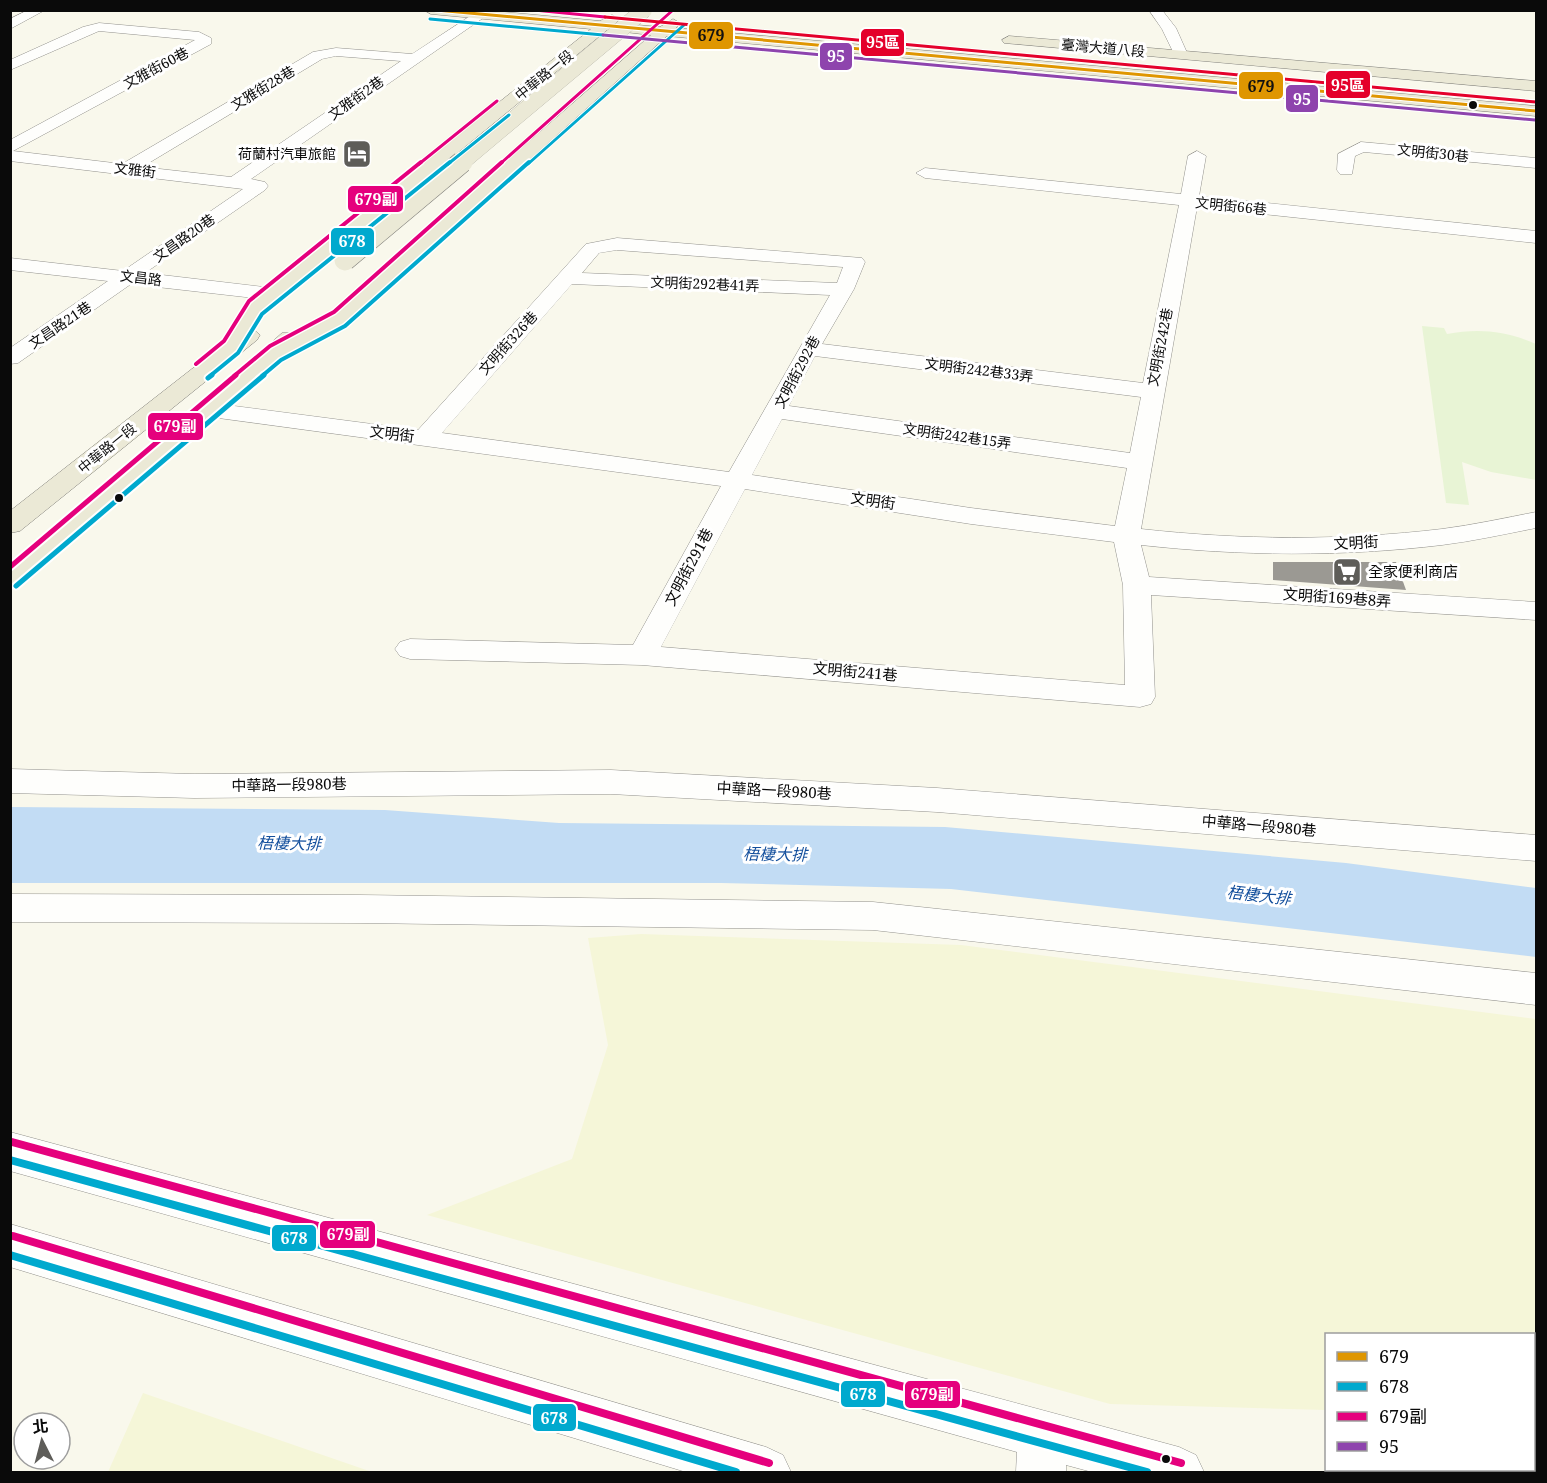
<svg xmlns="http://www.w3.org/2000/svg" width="1547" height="1483" viewBox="0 0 1547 1483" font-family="'Noto Serif','Noto Sans TC',serif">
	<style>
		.farmland { fill: #f5f6d8 }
		.pitch { fill: #e8f4d5 }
		.water { fill: #c2dcf4 }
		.building { fill: #9b9993 }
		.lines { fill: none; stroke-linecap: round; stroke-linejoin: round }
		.minor-casing { stroke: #92918c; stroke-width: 1 }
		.major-casing { stroke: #7f7e79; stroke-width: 1 }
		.minor { fill: #fefefc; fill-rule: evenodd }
		.major { fill: #ebe9d6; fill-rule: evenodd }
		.major-bridge-far1-casing { stroke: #7f7e79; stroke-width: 16; stroke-linecap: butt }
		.major-bridge-casing { stroke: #7f7e79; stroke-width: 22; stroke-linecap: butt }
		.major-bridge-far1 { stroke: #ebe9d6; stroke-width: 16 }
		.major-bridge { stroke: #ebe9d6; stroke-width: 21 }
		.bus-1-casing { stroke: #fff; stroke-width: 5 }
		.bus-2-far3-casing { stroke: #fff; stroke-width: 5 }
		.bus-2-far2-casing { stroke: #fff; stroke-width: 7 }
		.bus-2-far1-casing { stroke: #fff; stroke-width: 9 }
		.bus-2-casing { stroke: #fff; stroke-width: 13 }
		.bus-3-far3-casing { stroke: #fff; stroke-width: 5 }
		.bus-3-far2-casing { stroke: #fff; stroke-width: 7 }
		.bus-3-far1-casing { stroke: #fff; stroke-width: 9 }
		.bus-3-casing { stroke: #fff; stroke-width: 13 }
		.bus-4-casing { stroke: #fff; stroke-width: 5 }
		.bus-5-casing { stroke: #fff; stroke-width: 5 }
		.bus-1 { stroke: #df9601; stroke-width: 3 }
		.bus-2-far3 { stroke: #00a9ce; stroke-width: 3 }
		.bus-2-far2 { stroke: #00a9ce; stroke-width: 4 }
		.bus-2-far1 { stroke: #00a9ce; stroke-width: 5 }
		.bus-2 { stroke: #00a9ce; stroke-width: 8 }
		.bus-3-far3 { stroke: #e5007d; stroke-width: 3 }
		.bus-3-far2 { stroke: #e5007d; stroke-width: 4 }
		.bus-3-far1 { stroke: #e5007d; stroke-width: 5 }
		.bus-3 { stroke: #e5007d; stroke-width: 8 }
		.bus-4 { stroke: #8e44ad; stroke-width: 3 }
		.bus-5 { stroke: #e4002b; stroke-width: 3 }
		.bus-dot { fill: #0a0a0a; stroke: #fff; stroke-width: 2 }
		.labels { text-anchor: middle; stroke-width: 6; stroke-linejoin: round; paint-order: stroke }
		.far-street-label { font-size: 14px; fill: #0a0a0a; stroke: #fff }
		.far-poi-label { font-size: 14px; fill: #0a0a0a; stroke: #fff; text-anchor: end }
		.street-label { font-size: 15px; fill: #0a0a0a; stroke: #fff }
		.poi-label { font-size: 15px; fill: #0a0a0a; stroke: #fff; text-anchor: start }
		.water-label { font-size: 16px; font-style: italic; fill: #124e9c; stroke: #fff }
		.line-badge { stroke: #fff; stroke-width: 2 }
		.badge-label { font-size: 16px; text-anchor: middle; font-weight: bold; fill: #fff }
		.pale-badge-label { font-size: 16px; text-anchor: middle; font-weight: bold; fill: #111 }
	</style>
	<rect width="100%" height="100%" fill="#f9f8ec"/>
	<path class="farmland" d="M641,934L961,945L1536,1019V1416H1534V1334H1326V1410L1110,1404L427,1215L572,1159L608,1045L588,938Z
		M143,1393L372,1472H108Z"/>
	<path class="pitch" d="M1422,326L1444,328L1447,334C1479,328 1507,331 1536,344V480L1491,472L1462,462L1469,505L1446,503Z"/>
	<path class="water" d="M11,807L385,810L559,823L945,827L1346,863L1536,888V957L951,889L721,883H11Z"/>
	<path class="building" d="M1273,562H1396L1406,590L1273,580Z"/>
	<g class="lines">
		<g class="minor-casing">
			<path id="minor" d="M28,10H45L10,29V19Z
				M1149,10H1162L1176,28L1188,55L1186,58H1176L1162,29Z
				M478,11L483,12V18L251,179L265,182L268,186L265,190L145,273L272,288L279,290L282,294L279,298L272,300L131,284L18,363L10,364V348L108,281L10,270V258L123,271L243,189L10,161V140L195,40L99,31L10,70V60L83,27L99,23L199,32L211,38V44L13,151L122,164L313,52L336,48L412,54ZM336,56L401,61L231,177L142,167L322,59Z
				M1361,142L1536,158V168L1364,152L1355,156L1352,174H1340L1337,170L1338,154Z
				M1197,151L1206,156L1199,196L1536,231V243L1197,207L1141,529C1240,540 1342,541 1442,529C1473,525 1505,518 1536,512V528C1505,534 1474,541 1442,545C1343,557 1240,556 1141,545L1149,577L1536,602V620L1151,595L1155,697L1151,704L1140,707L642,665L410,659L400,656L395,649L400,642L410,639L633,645L721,486L211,417L203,415L199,410L203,405L211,403L418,430L586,244L617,238L862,258L865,262L854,289L822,344L1143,383L1179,205L925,178L916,173L925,168L1181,194L1188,156ZM617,250L843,267L837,283L582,273L599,253ZM572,284L830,295L729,472L442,433ZM815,356L1141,397L1130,453L789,406ZM782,419L1127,468L1115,526L971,508L752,475ZM745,489L971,524L1114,542L1123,585L1125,685L661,647Z
				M10,769L194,774L611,770L937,788L1536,835V861L937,812L611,794L194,798L10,793Z
				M10,894L360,895L873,902L1536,973V1005L873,930L360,923L10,922Z
				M10,1132L1179,1447L1196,1455L1204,1472H1092L1066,1465V1472H1016L1017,1452L10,1171Z
				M10,1224L766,1447L783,1455L791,1472H686L10,1267Z"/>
		</g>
		<g class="major-casing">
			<path id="major" d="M424,10H483L600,21L612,15L619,19L616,23L660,27L673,19L680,23L676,28L1536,106V116L667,36L347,324L281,359L220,415L20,585L10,588V564L202,405L282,333H296L331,314L651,35L607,30L264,312L253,329L260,335L257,340L20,531L10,533V511L220,347L247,303L591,29L431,14Z
				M1009,36L1536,81V91L1004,43L1002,40Z"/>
		</g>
		<use href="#minor" class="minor"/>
		<use href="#major" class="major"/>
		<g class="major-bridge-far1-casing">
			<path id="major-bridge-far1" d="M460,164L644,10"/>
		</g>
		<g class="major-bridge-casing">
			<path id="major-bridge" d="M345,260L462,162"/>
		</g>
		<use href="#major-bridge-far1" class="major-bridge-far1"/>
		<use href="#major-bridge" class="major-bridge"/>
		<g class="bus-1-casing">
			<path id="bus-1" d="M436,10L1536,111"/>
		</g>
		<g class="bus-2-far3-casing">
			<path id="bus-2-far3" d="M430,19L603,35
				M448,164L509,115
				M528,164L684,25"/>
		</g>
		<g class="bus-2-far2-casing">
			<path id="bus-2-far2" d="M210,376L238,353L262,314L450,162
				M262,376L281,360L345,326L529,162"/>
		</g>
		<g class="bus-2-far1-casing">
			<path id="bus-2-far1" d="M208,378L212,375
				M16,586L264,375"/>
		</g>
		<g class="bus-2-casing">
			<path id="bus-2" d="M10,1160L1147,1472
				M10,1255L736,1472"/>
		</g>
		<g class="bus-3-far3-casing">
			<path id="bus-3-far3" d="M534,10L605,17
				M419,164L497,101
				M500,164L673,10"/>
		</g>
		<g class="bus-3-far2-casing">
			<path id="bus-3-far2" d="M196,364L224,341L249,301L421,162
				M234,376L270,346L334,312L502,162"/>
		</g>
		<g class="bus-3-far1-casing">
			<path id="bus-3-far1" d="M10,567L236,375"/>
		</g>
		<g class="bus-3-casing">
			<path id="bus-3" d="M12,1142L1181,1463
				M13,1236L769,1463"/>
		</g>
		<g class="bus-4-casing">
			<path id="bus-4" d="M603,35L1535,120"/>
		</g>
		<g class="bus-5-casing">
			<path id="bus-5" d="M605,17L1536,102"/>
		</g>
		<use href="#bus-1" class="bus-1"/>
		<use href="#bus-2-far3" class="bus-2-far3"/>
		<use href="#bus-2-far2" class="bus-2-far2"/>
		<use href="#bus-2-far1" class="bus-2-far1"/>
		<use href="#bus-2" class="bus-2"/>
		<use href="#bus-3-far3" class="bus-3-far3"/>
		<use href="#bus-3-far2" class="bus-3-far2"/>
		<use href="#bus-3-far1" class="bus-3-far1"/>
		<use href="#bus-3" class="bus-3"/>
		<use href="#bus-4" class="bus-4"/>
		<use href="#bus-5" class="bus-5"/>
	</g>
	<defs>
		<g id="hotel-square" transform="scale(1.5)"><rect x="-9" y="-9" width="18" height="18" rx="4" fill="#5e5d59" stroke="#fff"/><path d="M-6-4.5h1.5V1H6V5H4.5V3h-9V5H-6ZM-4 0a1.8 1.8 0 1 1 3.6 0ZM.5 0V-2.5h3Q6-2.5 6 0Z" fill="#fff"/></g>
		<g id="supermarket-square" transform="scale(1.5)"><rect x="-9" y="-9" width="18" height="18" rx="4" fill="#5e5d59" stroke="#fff"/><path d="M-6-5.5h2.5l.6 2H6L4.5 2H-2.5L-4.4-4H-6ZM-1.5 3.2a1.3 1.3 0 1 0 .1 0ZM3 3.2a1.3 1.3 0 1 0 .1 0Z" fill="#fff"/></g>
	</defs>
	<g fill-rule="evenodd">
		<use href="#hotel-square" x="357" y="154"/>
		<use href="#supermarket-square" x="1347" y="572"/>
	</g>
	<g class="bus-dot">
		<circle cx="1473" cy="105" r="5"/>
		<circle cx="119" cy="498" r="5"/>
		<circle cx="1166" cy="1459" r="5"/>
	</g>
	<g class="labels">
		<g class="far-street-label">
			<text transform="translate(1103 48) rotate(5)" y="5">臺灣大道八段</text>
			<text transform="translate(156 68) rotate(-28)" y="5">文雅街60巷</text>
			<text transform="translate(544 75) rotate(-39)" y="5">中華路一段</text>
			<text transform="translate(263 88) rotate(-31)" y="5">文雅街28巷</text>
			<text transform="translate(356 98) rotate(-35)" y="5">文雅街2巷</text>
			<text transform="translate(1433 153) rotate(6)" y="5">文明街30巷</text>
			<text transform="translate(135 170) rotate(7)" y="5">文雅街</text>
			<text transform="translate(1231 206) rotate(6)" y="5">文明街66巷</text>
			<text transform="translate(184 238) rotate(-35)" y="5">文昌路20巷</text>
			<text transform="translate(141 278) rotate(7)" y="5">文昌路</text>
			<text transform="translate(705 284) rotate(2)" y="5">文明街292巷41弄</text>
			<text transform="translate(60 325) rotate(-34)" y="5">文昌路21巷</text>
			<text transform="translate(508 343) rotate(-48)" y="5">文明街326巷</text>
			<text transform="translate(1160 347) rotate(-79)" y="5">文明街242巷</text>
			<text transform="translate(979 370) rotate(7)" y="5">文明街242巷33弄</text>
			<text transform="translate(797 372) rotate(-62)" y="5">文明街292巷</text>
			<text transform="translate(957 436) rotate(8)" y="5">文明街242巷15弄</text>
			<text transform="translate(107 448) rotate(-39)" y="5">中華路一段</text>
		</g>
		<g class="far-poi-label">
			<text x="336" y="159">荷蘭村汽車旅館</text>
		</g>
		<g class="street-label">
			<text transform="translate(392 434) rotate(7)" y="5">文明街</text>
			<text transform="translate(873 501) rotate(8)" y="5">文明街</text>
			<text transform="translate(1356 543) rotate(-3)" y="5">文明街</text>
			<text transform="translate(689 567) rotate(-62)" y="5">文明街291巷</text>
			<text transform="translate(1337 598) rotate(4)" y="5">文明街169巷8弄</text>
			<text transform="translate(855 672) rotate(5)" y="5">文明街241巷</text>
			<text transform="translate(289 785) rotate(-1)" y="5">中華路一段980巷</text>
			<text transform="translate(774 791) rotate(3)" y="5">中華路一段980巷</text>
			<text transform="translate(1259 826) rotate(5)" y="5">中華路一段980巷</text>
		</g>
		<g class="poi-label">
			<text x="1368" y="577">全家便利商店</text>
		</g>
		<g class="water-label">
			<text transform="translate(289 843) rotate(1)" y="6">梧棲大排</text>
			<text transform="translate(775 854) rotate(1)" y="6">梧棲大排</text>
			<text transform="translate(1259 895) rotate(6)" y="6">梧棲大排</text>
		</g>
	</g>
	<g class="line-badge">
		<rect x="688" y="21" width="46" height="29" rx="6" fill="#df9601"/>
		<rect x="860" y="28" width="45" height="29" rx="6" fill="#e4002b"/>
		<rect x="819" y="42" width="34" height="29" rx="6" fill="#8e44ad"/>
		<rect x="1325" y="70" width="46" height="29" rx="6" fill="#e4002b"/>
		<rect x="1238" y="71" width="46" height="29" rx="6" fill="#df9601"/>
		<rect x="1285" y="84" width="34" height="29" rx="6" fill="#8e44ad"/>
		<rect x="347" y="185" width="57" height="28" rx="6" fill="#e5007d"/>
		<rect x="330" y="227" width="45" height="29" rx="6" fill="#00a9ce"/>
		<rect x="147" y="412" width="57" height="29" rx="6" fill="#e5007d"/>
		<rect x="319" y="1220" width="57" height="29" rx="6" fill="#e5007d"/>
		<rect x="271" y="1224" width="46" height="28" rx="6" fill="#00a9ce"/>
		<rect x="840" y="1380" width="46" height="28" rx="6" fill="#00a9ce"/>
		<rect x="904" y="1380" width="57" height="29" rx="6" fill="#e5007d"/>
		<rect x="532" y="1403" width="45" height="29" rx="6" fill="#00a9ce"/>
	</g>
	<g class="badge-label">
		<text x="883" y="48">95區</text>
		<text x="836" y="62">95</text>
		<text x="1348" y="91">95區</text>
		<text x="1302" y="105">95</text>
		<text x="376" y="205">679副</text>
		<text x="352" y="247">678</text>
		<text x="175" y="432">679副</text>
		<text x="348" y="1240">679副</text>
		<text x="294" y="1244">678</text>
		<text x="863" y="1400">678</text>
		<text x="932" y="1400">679副</text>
		<text x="554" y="1424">678</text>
	</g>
	<g class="pale-badge-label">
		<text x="711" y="41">679</text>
		<text x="1261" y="92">679</text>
	</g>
	<rect width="1547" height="1483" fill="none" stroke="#0a0a0a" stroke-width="24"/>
	<rect x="1325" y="1333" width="210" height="138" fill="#ffffff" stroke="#9d9d9d" stroke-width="1.5"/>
	<rect x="1337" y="1352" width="30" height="9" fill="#df9601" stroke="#9d9d9d" stroke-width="1.5"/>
	<text x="1379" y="1363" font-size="18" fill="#0a0a0a">679</text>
	<rect x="1337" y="1382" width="30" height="9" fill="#00a9ce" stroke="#9d9d9d" stroke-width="1.5"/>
	<text x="1379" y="1393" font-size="18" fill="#0a0a0a">678</text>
	<rect x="1337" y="1412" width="30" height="9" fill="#e5007d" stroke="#9d9d9d" stroke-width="1.5"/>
	<text x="1379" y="1423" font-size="18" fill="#0a0a0a">679副</text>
	<rect x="1337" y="1442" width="30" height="9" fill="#8e44ad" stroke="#9d9d9d" stroke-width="1.5"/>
	<text x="1379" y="1453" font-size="18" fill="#0a0a0a">95</text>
	<g transform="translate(42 1441) rotate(354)"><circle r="28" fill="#ffffff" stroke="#9d9d9d" stroke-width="1.5"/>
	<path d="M0-4.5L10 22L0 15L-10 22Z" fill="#5e5d59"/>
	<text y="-9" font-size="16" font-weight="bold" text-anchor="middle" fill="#0a0a0a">北</text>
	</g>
</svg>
